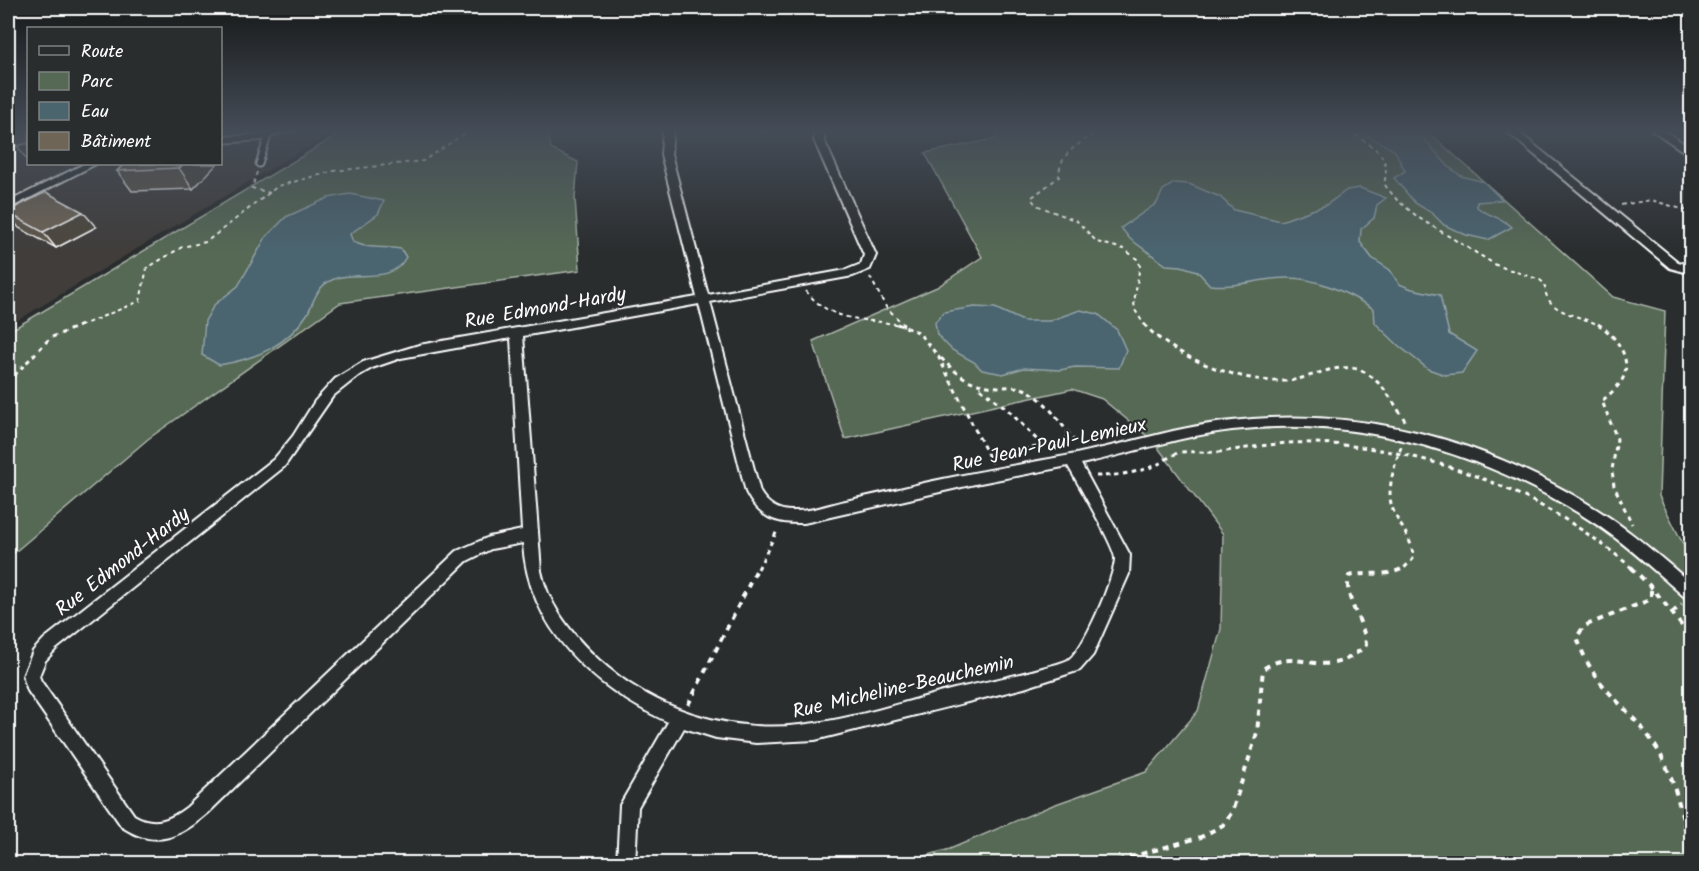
<svg xmlns="http://www.w3.org/2000/svg" width="1699" height="871" viewBox="0 0 1699 871" font-family="Kalam,sans-serif">
	<style>
		.built { fill: #3f3e3a }
		.green { fill: #566954; stroke: #aab4aa; stroke-width: 1.5 }
		.water { fill: #4b656f; stroke: #93a3a9; stroke-width: 1.5 }
		.lines { fill: none; stroke-linecap: round; stroke-linejoin: round }
		.service-casing { stroke: #fff; stroke-width: 9 }
		.minor-casing { stroke: #fff; stroke-width: 4 }
		.path-far2 { stroke: #fff; stroke-width: 2; stroke-dasharray: 4 4; stroke-linecap: butt }
		.path-far1 { stroke: #fff; stroke-width: 3; stroke-dasharray: 4.5 4.5; stroke-linecap: butt }
		.path { stroke: #fff; stroke-width: 4; stroke-dasharray: 6 6; stroke-linecap: butt }
		.service { stroke: #2a2d2e; stroke-width: 5 }
		.minor { fill: #2a2d2e; fill-rule: evenodd }
		.wall { fill: #5f574a; stroke: #fff; stroke-width: 1.5 }
		.shaded-wall { fill: #4e473c; stroke: #fff; stroke-width: 1.5 }
		.building { fill: #6f6556; stroke: #fff; stroke-width: 1.5 }
		.labels { text-anchor: middle; stroke-width: 4.5; stroke-linejoin: round; paint-order: stroke }
		.street-label { font-size: 20px; fill: #fff; stroke: #2a2d2e }
	</style>
	<rect width="100%" height="100%" fill="#2a2d2e"/>
	<filter id="ink" filterUnits="userSpaceOnUse"><feTurbulence type="fractalNoise" baseFrequency=".0167" numOctaves="2"/><feDisplacementMap in="SourceGraphic" scale="12" xChannelSelector="R" yChannelSelector="G"/><feConvolveMatrix kernelMatrix="1 2 1 2 8 2 1 2 1" color-interpolation-filters="sRGB"/></filter>
	<g filter="url(#ink)">
		<path class="built" d="M8,130H28V164H220L221,130H335L8,326Z"/>
		<path class="green" d="M346,130H550L548,132L551,149L578,162L575,198L580,270L340,303L148,439L8,558V332Z
			M1003,130H1426L1613,297L1665,311L1659,496L1691,560V863H900L950,849L1053,805L1146,772L1198,711L1221,629L1223,534L1153,441L1102,399L1072,389L845,439L813,341L937,287L982,257L925,153L994,139Z"/>
		<path class="water" d="M1363,130H1421L1427,133L1423,138L1449,167L1461,176L1484,182L1502,200L1477,202V207C1489,217 1501,216 1512,227L1488,240L1466,235L1444,225L1432,213L1415,203L1394,178L1405,171L1395,151L1362,132Z
			M1174,183L1189,184L1220,197L1234,210L1281,221L1326,205L1347,190L1360,188L1386,198L1377,205L1374,218L1361,229L1360,242L1372,258L1390,270L1399,284L1412,289L1440,295L1449,334L1477,351L1462,373L1445,375L1428,369L1399,346L1375,323L1374,309C1348,293 1318,278 1287,278C1261,278 1237,288 1210,285L1197,271L1181,266L1166,265L1130,239L1121,228L1157,203L1163,190Z
			M350,194L384,201L378,214L350,234L353,242C371,250 382,246 401,249L406,257C390,288 353,267 328,282C317,288 313,303 308,313C287,346 256,359 219,365L202,355L205,321L214,305L238,286L266,237L286,217L328,198Z
			M974,307L995,308L1023,321H1049L1080,310L1098,314L1117,330L1126,350L1119,368L1075,367L1060,370L1024,368L1003,374L982,370L974,362L952,350L937,335L935,322L944,312Z"/>
		<g class="lines">
			<g class="service-casing">
				<path id="service" d="M259,164L268,136"/>
			</g>
			<g class="minor-casing">
				<path id="minor" d="M275,130H289L261,140L220,143V137L253,135Z
					M663,130H673L671,154L708,295L846,270L861,264L864,255L814,140L815,130H825L824,140L876,255L870,269L853,276L710,302L760,492C767,504 778,511 792,511C809,512 825,506 841,502C869,496 896,490 924,483C974,472 1025,464 1076,454C1108,447 1140,439 1173,431C1329,396 1477,430 1610,518C1639,538 1665,561 1692,584V601L1687,599C1658,574 1630,547 1599,526C1490,454 1363,415 1232,430C1181,436 1131,453 1081,464L1130,555L1129,574L1093,655L1080,670L1024,688L815,740L756,743L716,738L684,728L638,807L635,864H617L620,805L668,722C594,688 528,629 523,543L491,549L467,561L208,813C179,838 156,849 122,827L28,691L23,676L33,651L44,639L274,459L293,436L315,401L335,379L363,362L419,345L697,297L661,154ZM699,304L746,492C759,518 776,524 804,523L975,484L1068,466C1076,480 1116,549 1115,559C1114,578 1084,650 1068,660C1062,663 1053,665 1046,667C1016,676 985,682 954,689C903,702 852,720 800,725C727,733 653,709 599,660C574,637 548,605 541,571L523,336ZM511,338L522,530L489,537L457,551L187,807C170,820 154,827 134,815L41,681L39,676L45,661L56,649L284,467L333,396L358,376L372,368L401,358Z
					M1505,130H1516L1678,262L1692,266V274L1670,268Z
					M1652,130H1663L1692,149V157Z
					M84,164H96L8,209V202Z"/>
			</g>
			<path class="path-far2" d="M1101,130C1081,143 1059,151 1059,177L1031,198L1036,205L1077,221L1097,242L1124,249L1137,259L1140,265L1134,302L1135,310L1145,326
				M1349,130C1372,148 1392,152 1384,184L1397,200L1419,218L1496,265L1540,280L1545,284C1543,314 1580,314 1600,326
				M257,172L252,188L270,193
				M1621,205L1651,200L1692,212
				M870,277L886,307L904,325
				M806,291C833,325 866,317 904,326
				M80,326L140,301L147,268L182,247L206,242L278,186L334,171L423,161L470,130"/>
			<path class="path-far1" d="M897,324L918,332L938,356L992,463
				M1144,324C1172,357 1241,383 1285,381C1308,380 1333,363 1357,369C1380,376 1394,404 1406,422
				M1598,324C1615,335 1634,359 1622,380C1617,388 1609,395 1602,401L1617,439L1612,470L1614,486L1632,524
				M941,358C960,377 973,387 1001,387C1008,387 1017,386 1024,389C1048,399 1061,426 1078,445
				M8,382L50,338L84,324
				M980,388L1006,408L1043,446
				M1401,447C1395,463 1386,491 1392,507C1399,527 1413,537 1413,559L1403,569
				M988,457L1056,443L1069,436
				M1096,476C1115,476 1136,473 1154,466C1164,462 1171,454 1182,452C1194,451 1206,453 1219,452C1251,448 1281,441 1313,443C1428,447 1546,493 1633,569
				M758,569L778,529"/>
			<path class="path" d="M1631,567L1655,591L1692,639
				M1651,590V597L1647,601L1584,626L1577,637C1594,693 1633,707 1659,752C1677,783 1682,820 1692,853
				M1672,613L1682,604
				M688,705L758,567
				M1106,864L1201,837L1223,825L1232,812L1257,733L1263,669C1300,643 1323,686 1366,645C1365,621 1343,600 1349,576C1368,571 1387,578 1405,567"/>
			<use href="#service" class="service"/>
			<use href="#minor" class="minor"/>
		</g>
		<path class="wall" d="M124,164H217L193,189L132,191L117,171Z
			M8,211L96,227L56,248L19,228L8,214Z"/>
		<path class="shaded-wall" d="M28,143V161L17,146Z
			M184,164H217L193,189L179,168Z
			M83,212L96,227L56,248L43,232Z
			M8,274L13,280L8,283Z"/>
		<path class="building" d="M13,130H28V143L17,146Z
			M124,164H184L179,168L117,171Z
			M46,192L83,212L43,232L8,213V211Z"/>
	</g>
	<linearGradient id="sky" x2="0" y2="1"><stop stop-color="#171919"/><stop offset="0.52" stop-color="#444c57"/><stop offset="1" stop-color="#444c57" stop-opacity="0"/></linearGradient>
	<rect width="1699" height="252" fill="url(#sky)"/>
	<g class="labels">
		<g class="street-label">
			<text transform="translate(545 307) rotate(-10)" y="7">Rue Edmond-Hardy</text>
			<text transform="translate(1049 444) rotate(-12)" y="7">Rue Jean-Paul-Lemieux</text>
			<text transform="translate(122 561) rotate(-38)" y="7">Rue Edmond-Hardy</text>
			<text transform="translate(903 686) rotate(-13)" y="7">Rue Micheline-Beauchemin</text>
		</g>
	</g>
	<rect width="1699" height="871" fill="none" stroke="#2a2d2e" stroke-width="30"/>
	<rect x="15" y="15" width="1669" height="841" fill="none" stroke="#fff" stroke-width="2" filter="url(#ink)"/>
	<rect x="27" y="27" width="195" height="138" fill="#2a2d2e" stroke="#7f8182" stroke-width="1.5"/>
	<rect x="39" y="46" width="30" height="9" fill="#2a2d2e" stroke="#7f8182" stroke-width="1.5"/>
	<text x="81" y="57" font-size="18" fill="#ffffff">Route</text>
	<rect x="39" y="72" width="30" height="18" fill="#566954" stroke="#7f8182" stroke-width="1.5"/>
	<text x="81" y="87" font-size="18" fill="#ffffff">Parc</text>
	<rect x="39" y="102" width="30" height="18" fill="#4b656f" stroke="#7f8182" stroke-width="1.5"/>
	<text x="81" y="117" font-size="18" fill="#ffffff">Eau</text>
	<rect x="39" y="132" width="30" height="18" fill="#6f6556" stroke="#7f8182" stroke-width="1.5"/>
	<text x="81" y="147" font-size="18" fill="#ffffff">Bâtiment</text>
</svg>
